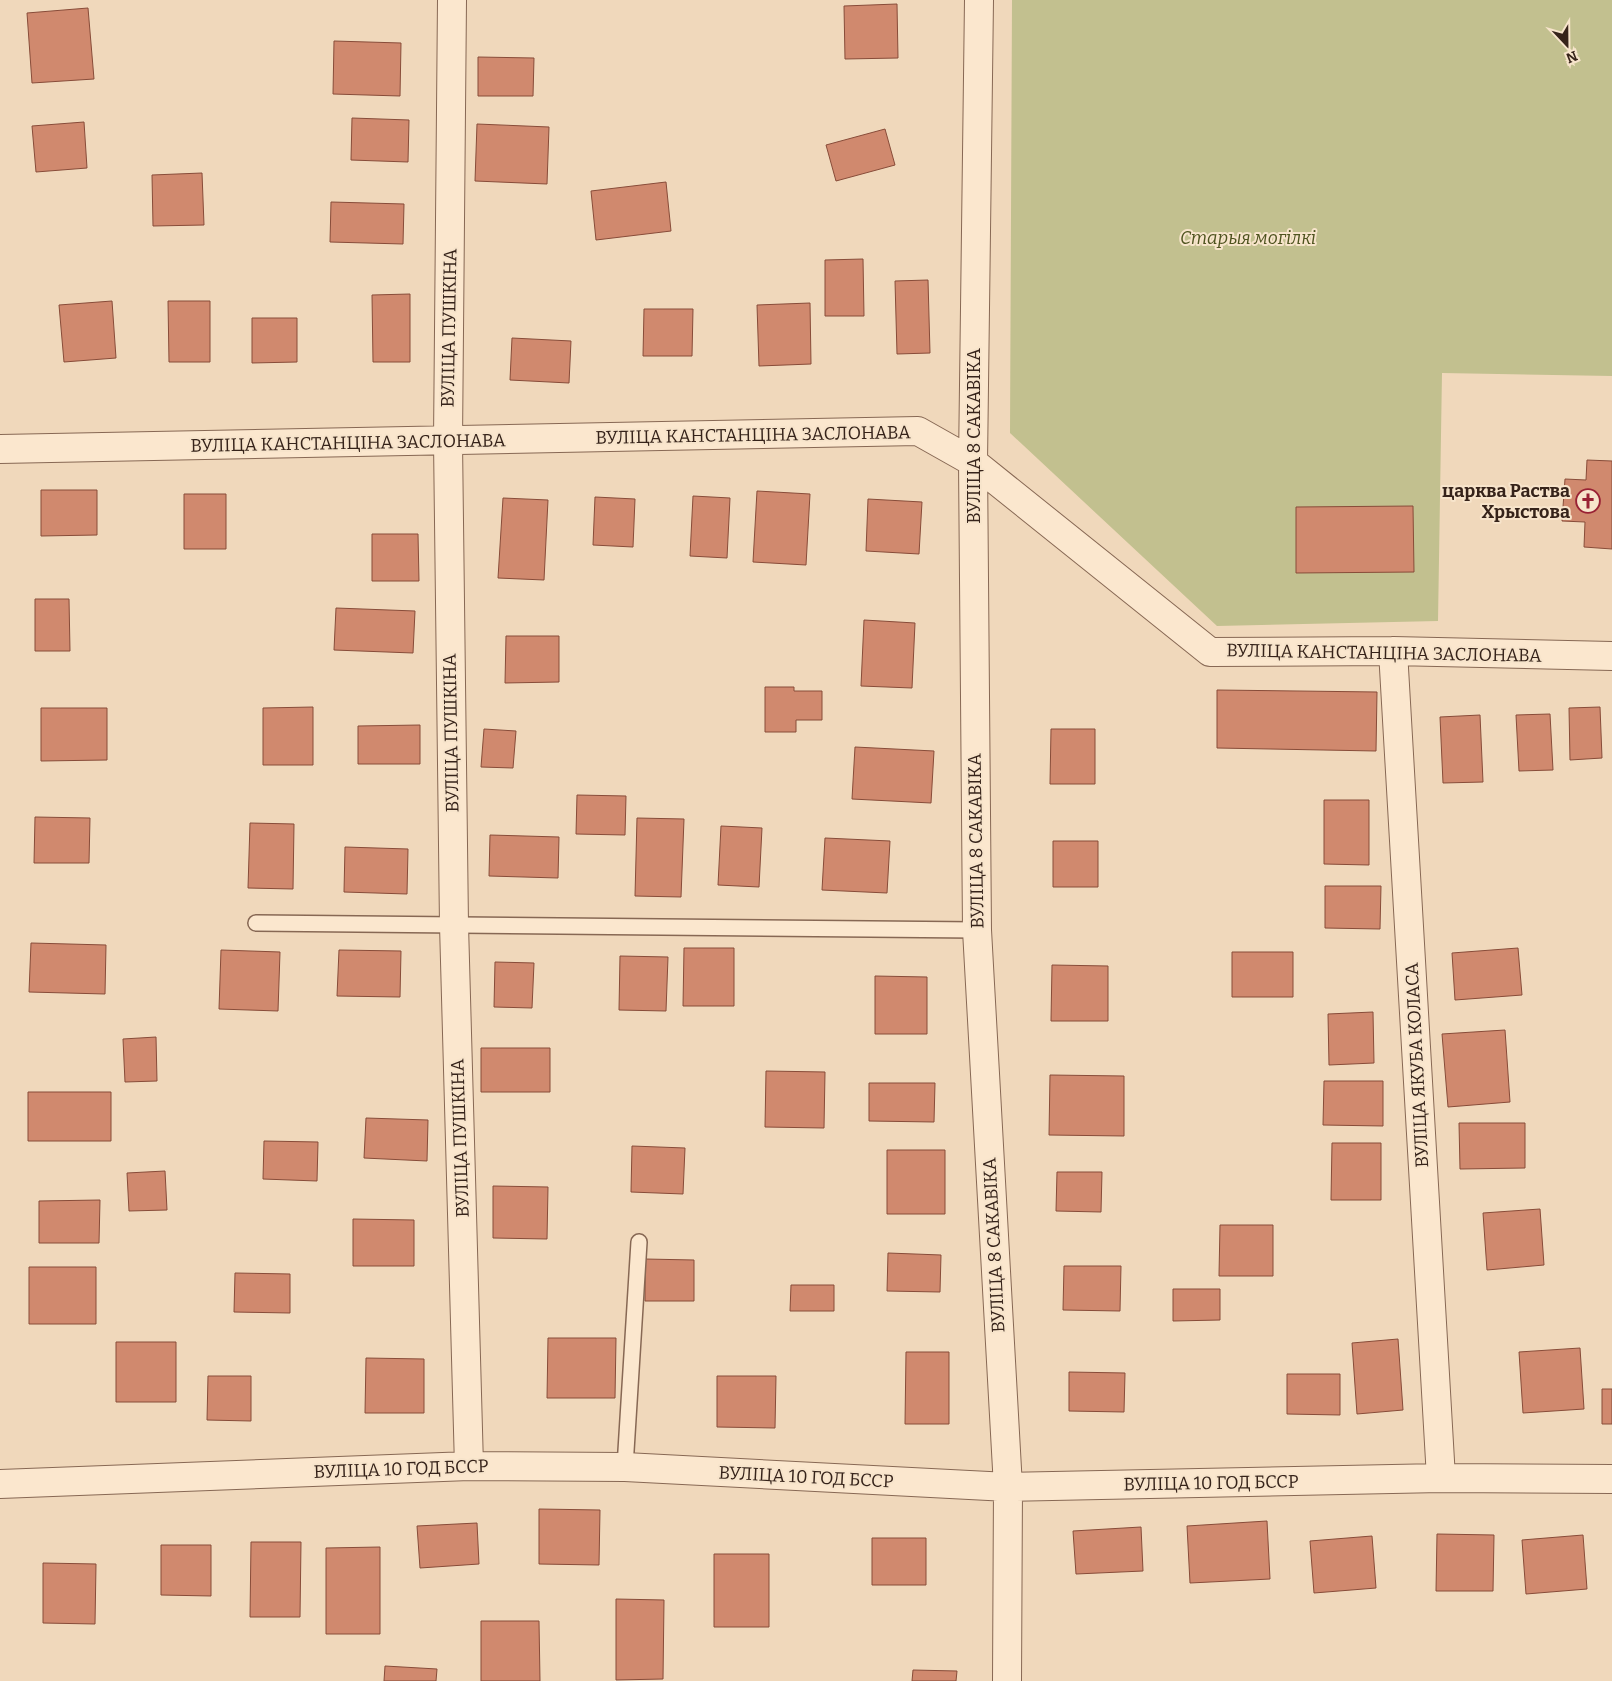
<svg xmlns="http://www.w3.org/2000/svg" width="1612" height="1681" viewBox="0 0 1612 1681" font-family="Bitter,serif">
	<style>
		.cemetery { fill: #c2c08f }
		.building { fill: #d0896e; stroke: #884c39 }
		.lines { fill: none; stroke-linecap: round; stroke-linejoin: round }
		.lane-casing { stroke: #876854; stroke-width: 18 }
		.street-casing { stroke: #876854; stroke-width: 30 }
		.lane { stroke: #fbe7ce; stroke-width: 15 }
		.street { stroke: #fbe7ce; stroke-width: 28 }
		.labels { text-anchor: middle; stroke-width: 4; stroke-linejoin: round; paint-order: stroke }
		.park-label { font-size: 18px; font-style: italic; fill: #4e531f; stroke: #f7e4cb }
		.street-label { font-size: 18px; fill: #36231a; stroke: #f7e4cb }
		.poi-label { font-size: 18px; font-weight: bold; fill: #36231a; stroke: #f7e4cb; text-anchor: end }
	</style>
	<rect width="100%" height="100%" fill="#f0d8bb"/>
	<path class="cemetery" d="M1012,0H1612V376L1442,373L1438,621L1217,626L1010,433Z"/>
	<path class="building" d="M897,4L898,58L845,59L844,6Z
		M88,8L94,79L32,83L27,13Z
		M334,41L401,43L400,96L333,94Z
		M478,57L534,58L533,96H478Z
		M352,118L409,120L408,162L351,160Z
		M84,122L87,168L36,172L32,126Z
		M477,124L549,127L547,184L475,181Z
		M885,129L895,165L836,181L826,145Z
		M202,173L204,225L153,226L152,175Z
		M666,182L671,231L596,240L591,191Z
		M331,202L404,204L403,244L330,242Z
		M863,259L864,316H825V260Z
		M928,280L930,353L897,354L895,281Z
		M410,294V362H373L372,295Z
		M112,301L116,358L64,362L59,305Z
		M168,301H210V362H169Z
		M810,303L811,364L759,366L757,305Z
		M644,309H693L692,356H643Z
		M252,318H297V362L252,363Z
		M512,338L571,341L569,383L510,380Z
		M1587,460L1612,461V549L1584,547L1585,522L1562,521L1565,479L1586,480Z
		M41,490H97V535L41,536Z
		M757,491L810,494L806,565L753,562Z
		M184,494H226V549H184Z
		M693,496L730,498L727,558L690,556Z
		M595,497L635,499L633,547L593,545Z
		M503,498L548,500L544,580L498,578Z
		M868,499L922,502L919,554L866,551Z
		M1413,506L1414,572L1296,573V507Z
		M372,534H418L419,581H372Z
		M35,599H69L70,651H35Z
		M336,608L415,611L413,653L334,650Z
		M864,620L915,623L912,688L861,686Z
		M506,636H559V682L505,683Z
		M765,687H794V691H822V720H796V732H765Z
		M1217,690L1377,692L1376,751L1217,748Z
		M313,707V765H263V708Z
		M1600,707L1602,758L1570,760L1569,708Z
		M41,708H107V760L41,761Z
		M1550,714L1553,770L1519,771L1516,715Z
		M1480,715L1483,782L1443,783L1440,717Z
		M420,725V764H358V726Z
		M484,729L516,731L513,768L481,767Z
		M1051,729H1095V784H1050Z
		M855,747L934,751L931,803L852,799Z
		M577,795L626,796L625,835L576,834Z
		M1324,800H1369V865L1324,864Z
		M35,817L90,818L89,863H34Z
		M637,818L684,819L681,897L635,896Z
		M250,823L294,824L293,889L248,888Z
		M721,826L762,828L759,887L718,885Z
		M490,835L559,837L558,878L489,876Z
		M825,838L890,841L887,893L822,890Z
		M1053,841H1098V887H1053Z
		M345,847L408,849L407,894L344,892Z
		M1325,886H1381L1380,929L1325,928Z
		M31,943L106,945L105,994L29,992Z
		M684,948H734V1006H683Z
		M1518,948L1522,995L1455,1000L1452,953Z
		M221,950L280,952L278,1011L219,1009Z
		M339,950L401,951L400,997L337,996Z
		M1232,952H1293V997H1232Z
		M620,956L668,957L666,1011L619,1010Z
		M495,962L534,963L532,1008L494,1007Z
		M1052,965L1108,966V1021H1051Z
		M875,976L927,977V1034H875Z
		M1373,1012L1374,1063L1329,1065L1328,1014Z
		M1505,1030L1510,1102L1448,1107L1442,1034Z
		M156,1037L157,1081L125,1082L123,1039Z
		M481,1048H550V1092H481Z
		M766,1071L825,1072L824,1128L765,1127Z
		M1050,1075L1124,1076V1136L1049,1135Z
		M1324,1081H1383V1126L1323,1125Z
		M869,1083H935L934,1122L869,1121Z
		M28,1092H111V1141H28Z
		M366,1118L428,1120L427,1161L364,1158Z
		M1459,1123H1525V1168L1460,1169Z
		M264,1141L318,1142L317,1181L263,1179Z
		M1332,1143H1381V1200H1331Z
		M632,1146L685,1148L683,1194L631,1192Z
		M887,1150H945V1214H887Z
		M165,1171L167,1210L129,1211L127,1173Z
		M1057,1172H1102L1101,1212L1056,1211Z
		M493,1186L548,1187L547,1239L493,1238Z
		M100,1200L99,1243H39V1201Z
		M1540,1209L1544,1265L1487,1270L1483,1213Z
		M353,1219L414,1220V1266H353Z
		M1220,1225H1273V1276H1219Z
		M888,1253L941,1255L940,1292L887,1291Z
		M645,1259L694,1260V1301H645Z
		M1064,1266H1121L1120,1311L1063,1310Z
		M29,1267H96V1324H29Z
		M235,1273L290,1274V1313L234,1312Z
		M791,1285H834V1311H790Z
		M1173,1289H1220V1320L1173,1321Z
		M548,1338H616L615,1398H547Z
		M1398,1339L1403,1410L1357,1414L1352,1343Z
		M116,1342H176V1402H116Z
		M1580,1348L1584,1409L1523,1413L1519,1352Z
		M906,1352H949V1424H905Z
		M366,1358L424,1359V1413H365Z
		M1069,1372L1125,1373L1124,1412L1069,1411Z
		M1287,1374H1340V1415L1287,1414Z
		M208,1376H251V1421L207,1420Z
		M717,1376H776L775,1428L717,1427Z
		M1602,1389H1612V1424H1602Z
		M539,1509L600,1510L599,1565L539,1564Z
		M1267,1521L1270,1579L1190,1583L1187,1526Z
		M477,1523L479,1564L420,1568L417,1526Z
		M1141,1527L1143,1571L1076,1574L1073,1531Z
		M1437,1534L1494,1535L1493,1591H1436Z
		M1583,1535L1587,1589L1526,1594L1522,1540Z
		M1372,1536L1376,1588L1314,1593L1310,1541Z
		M872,1538H926V1585H872Z
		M251,1542H301L300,1617H250Z
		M161,1545H211V1596L161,1595Z
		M380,1547V1634H326V1548Z
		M714,1554H769V1627H714Z
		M43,1563L96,1564L95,1624L43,1623Z
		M616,1599L664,1600L663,1679L616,1680Z
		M481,1621H539L540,1681H481Z
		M385,1666L437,1669L436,1681H384Z
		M913,1670L957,1671L956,1681H912Z"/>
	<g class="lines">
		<g class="lane-casing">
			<path id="lane" d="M256,923L977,930
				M625,1467L639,1242"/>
		</g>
		<g class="street-casing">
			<path id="street" d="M452,0L448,441L454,925L469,1466
				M979,0L973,462L977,930L1008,1487L1007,1681
				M0,449L918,431L973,462L1210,652L1393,651L1612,656
				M1393,651L1441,1478
				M0,1484L469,1466L625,1467L1008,1487L1441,1478L1612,1479"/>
		</g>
		<use href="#lane" class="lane"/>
		<use href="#street" class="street"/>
	</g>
	<defs>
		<g id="church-ring" transform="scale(1.25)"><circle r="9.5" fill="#f7e4cb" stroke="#992134" stroke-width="1.5"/><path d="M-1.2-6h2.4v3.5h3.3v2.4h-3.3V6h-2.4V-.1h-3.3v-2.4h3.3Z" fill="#992134"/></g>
	</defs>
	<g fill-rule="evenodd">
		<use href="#church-ring" x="1588" y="501"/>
	</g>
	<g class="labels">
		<g class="park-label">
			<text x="1248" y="244">Старыя могілкі</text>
		</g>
		<g class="street-label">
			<text transform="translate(449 328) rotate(-89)" y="6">ВУЛІЦА ПУШКІНА</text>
			<text transform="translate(753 435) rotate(-1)" y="6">ВУЛІЦА КАНСТАНЦІНА ЗАСЛОНАВА</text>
			<text transform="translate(974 436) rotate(-90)" y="6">ВУЛІЦА 8 САКАВІКА</text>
			<text transform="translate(348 443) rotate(-1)" y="6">ВУЛІЦА КАНСТАНЦІНА ЗАСЛОНАВА</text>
			<text transform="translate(1384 653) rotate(1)" y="6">ВУЛІЦА КАНСТАНЦІНА ЗАСЛОНАВА</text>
			<text transform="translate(451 733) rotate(-91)" y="6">ВУЛІЦА ПУШКІНА</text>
			<text transform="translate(976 841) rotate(-91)" y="6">ВУЛІЦА 8 САКАВІКА</text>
			<text transform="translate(1417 1065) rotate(-93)" y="6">ВУЛІЦА ЯКУБА КОЛАСА</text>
			<text transform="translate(460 1138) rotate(-92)" y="6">ВУЛІЦА ПУШКІНА</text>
			<text transform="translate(994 1245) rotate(-93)" y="6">ВУЛІЦА 8 САКАВІКА</text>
			<text transform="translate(401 1469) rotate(-2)" y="6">ВУЛІЦА 10 ГОД БССР</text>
			<text transform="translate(806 1477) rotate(3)" y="6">ВУЛІЦА 10 ГОД БССР</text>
			<text transform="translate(1211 1483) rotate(-1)" y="6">ВУЛІЦА 10 ГОД БССР</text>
		</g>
		<g class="poi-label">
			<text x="1570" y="497">царква Раства<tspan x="1570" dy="21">Хрыстова</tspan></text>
		</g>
	</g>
	<g transform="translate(1567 45) rotate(158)" stroke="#f7e4cb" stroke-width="4" paint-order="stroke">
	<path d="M0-4L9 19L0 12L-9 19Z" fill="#36231a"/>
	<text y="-8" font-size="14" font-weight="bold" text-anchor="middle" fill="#36231a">N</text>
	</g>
</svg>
